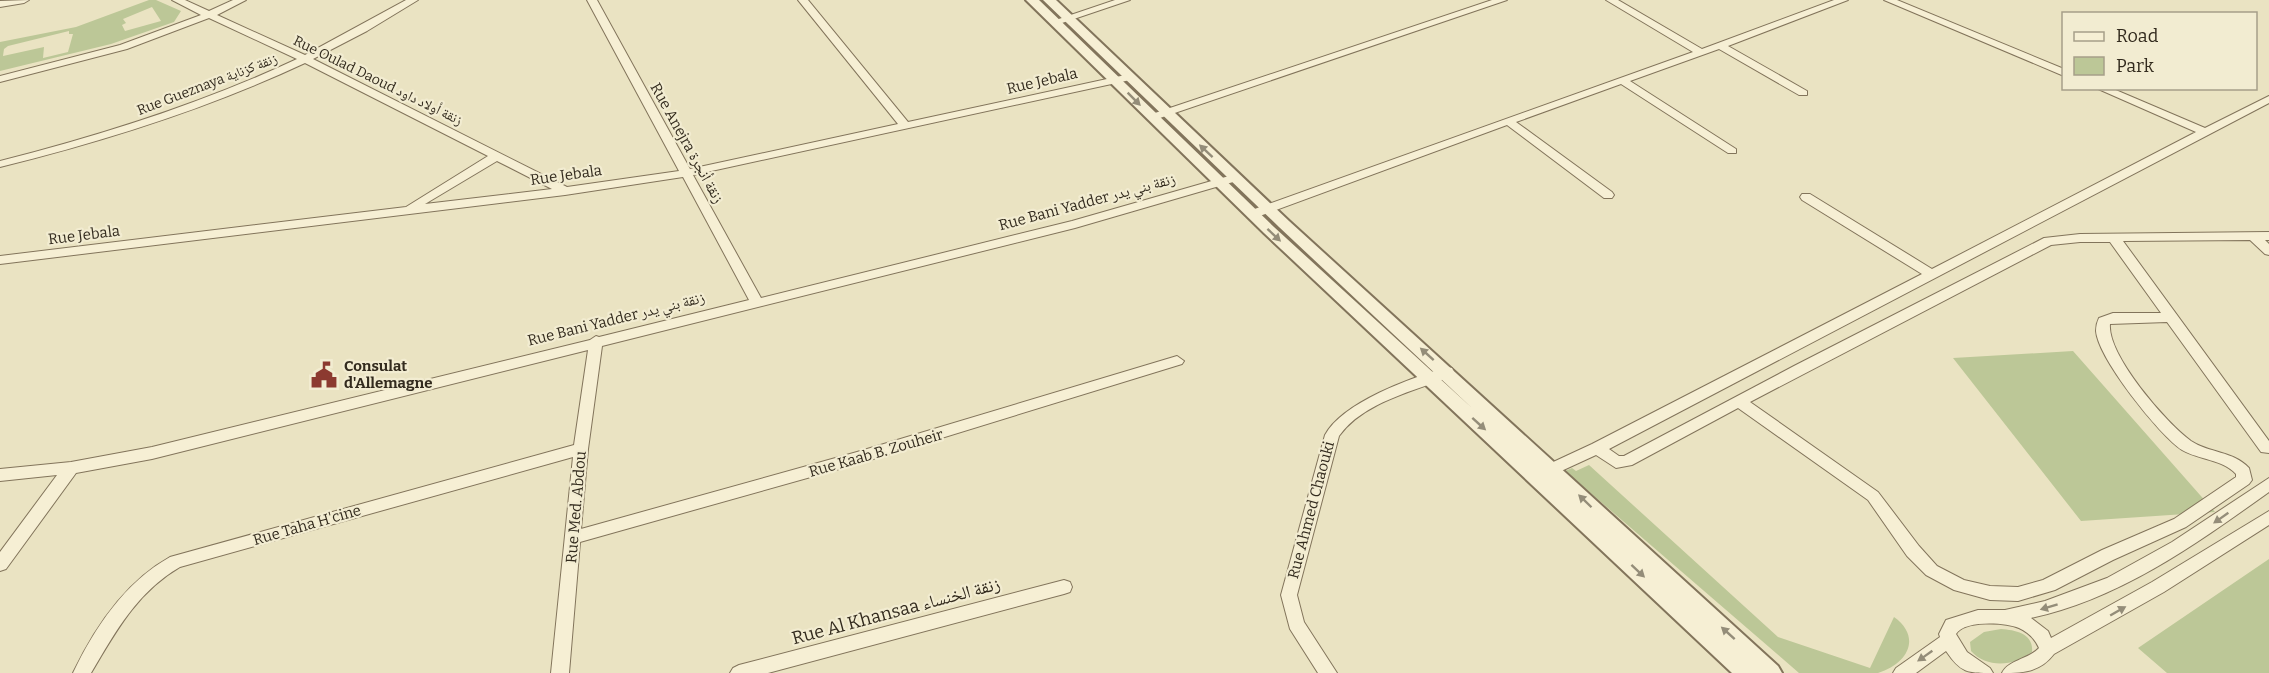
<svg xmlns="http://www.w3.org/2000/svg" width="2269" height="673" viewBox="0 0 2269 673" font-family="Bitter,'Noto Naskh Arabic',serif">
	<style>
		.green { fill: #bcc797; fill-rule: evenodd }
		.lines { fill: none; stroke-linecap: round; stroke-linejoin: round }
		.minor-casing { stroke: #82745b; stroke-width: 2 }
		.tertiary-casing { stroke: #82745b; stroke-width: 4 }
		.minor { fill: #f6efd4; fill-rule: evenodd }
		.tertiary { fill: #f6efd4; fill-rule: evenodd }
		.oneway { fill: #948d79 }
		.labels { text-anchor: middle; stroke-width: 4.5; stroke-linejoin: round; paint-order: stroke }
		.far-street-label { font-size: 14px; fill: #332b1e; stroke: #f2ecd1 }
		.street-label { font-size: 15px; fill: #332b1e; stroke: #f2ecd1 }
		.poi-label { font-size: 15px; font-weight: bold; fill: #332b1e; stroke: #f2ecd1; text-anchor: start }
		.near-street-label { font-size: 18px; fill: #332b1e; stroke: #f2ecd1 }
	</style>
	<rect width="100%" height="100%" fill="#eae3c2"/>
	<path class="green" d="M149,0H156L181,11L174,22L111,44L0,71V42L76,27ZM152,7L161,21L125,31L122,25L126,23L123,19ZM69,31V34H73L68,52L43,58L44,47L3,56L4,49L8,46Z
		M2073,351L2215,512L2081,521L1953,358Z
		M1589,465L1778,637L1870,668L1894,617C1922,637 1908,664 1878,673C1861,673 1819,673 1799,673L1565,471L1572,468L1576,471Z
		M2269,559V673H2167L2138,648Z
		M2001,629C2016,630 2034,634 2032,652C2015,666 1987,669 1971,651L1970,642L1984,632Z"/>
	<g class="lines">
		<g class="minor-casing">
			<path id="minor" d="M29,0L24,3L0,7V1Z
				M172,0H185L209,11L233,0H246L217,15L305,55L406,0H418L367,31L313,59L567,187L679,171L587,0H597L690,169L898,124L798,0H808L908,122L1130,74L1135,77L1130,80L693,175L761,298L1072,221L1236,174L1242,178L1240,180L1075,228L602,346L588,449L581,529L857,452L1177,356L1184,361L1182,364L857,464L580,542L569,673H551L573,457L180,567C137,592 116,631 91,673H73C95,627 125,582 170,557L574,445L588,350L152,459L76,473L6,569L0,571V552L57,475L0,481V469L71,462L152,447L590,340L596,336L599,337L749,300L683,177L565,195L0,264V256L406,207L488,156L305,63C207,109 105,141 0,167V161C102,135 201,104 297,59L209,18L127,49L0,82V76L120,45L201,15ZM497,161L552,189L425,204Z
				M1115,0H1130L1059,24L1055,25L1050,22Z
				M1492,0H1507L1157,119H1149L1147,117L1149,115Z
				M1606,0H1618L1702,49L1834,0H1848L1728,46L1807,91V95H1799L1719,49L1630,81L1736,149V153H1728L1621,84L1516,122L1612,192L1614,195L1612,198H1604L1507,125L1257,217L1253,218L1247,214L1249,211L1693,52Z
				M1884,0H1897L2064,69V76Z
				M2096,88H2111L2205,128L2269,96V103L1609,449L1619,456H1624L1794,366L2044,238L2080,234L2269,232V240H2265L2269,244V255L2265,254L2250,240L2123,241L2269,441V453L2261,452L2167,322L2110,324C2107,355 2166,423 2191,441C2209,453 2233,451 2249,468L2252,480L2249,484L2186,527L2113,560L2055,590L2018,601L1990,600L1954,590L1926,575L1907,556L1868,500L1738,408L1632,465L1616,468L1596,455L1546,478L1541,480L1536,478L1533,474L1536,470L1592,444L1922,274L1802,200L1800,197L1802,194H1810L1932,269L2196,132ZM2080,242H2110L2161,313H2113L2099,318C2097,322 2096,326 2096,331C2098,358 2159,435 2182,450C2199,460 2222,459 2236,474V477L2174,519L2102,550L2043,580L2018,587L1990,586L1964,580L1937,566L1919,546L1878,492L1750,402L2051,245Z
				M1447,367L1452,368L1454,372L1452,376C1415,391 1363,402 1339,436L1297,595L1304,622L1337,673H1318L1290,629L1281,595L1325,435C1343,402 1411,378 1447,367Z
				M2269,478V492C2196,544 2120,599 2031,618L2048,631L2051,638L2152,582L2269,511V525L2164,592L2054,654C2040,672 2024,673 2002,673C2008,660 2029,659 2039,648C2035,639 2028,632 2019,628C2005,622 1964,620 1956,634L1967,652L1990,668L1993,673C1967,673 1961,673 1946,651L1916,673H1893L1896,668L1940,637L1939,634L1946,620L1978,610H2005L2045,601L2107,578L2172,542Z
				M1064,580L1070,582L1072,587L1070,592L1064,594L768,673H730L733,668L739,665Z"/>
		</g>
		<g class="tertiary-casing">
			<path id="tertiary" d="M1026,0H1039L1274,227L1472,408L1279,227L1043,0H1056L1289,221L1778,666L1782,673H1732L1264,233Z"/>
		</g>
		<use href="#minor" class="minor"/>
		<use href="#tertiary" class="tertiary"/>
	</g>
	<defs><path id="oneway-solid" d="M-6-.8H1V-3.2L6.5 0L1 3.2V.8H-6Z" transform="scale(1.5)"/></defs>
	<g class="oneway">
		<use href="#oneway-solid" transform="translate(1134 99) rotate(45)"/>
		<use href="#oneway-solid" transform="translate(1206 151) rotate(-137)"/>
		<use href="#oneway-solid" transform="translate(1274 235) rotate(43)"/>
		<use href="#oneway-solid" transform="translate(1427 354) rotate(-138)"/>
		<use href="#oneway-solid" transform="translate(1479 424) rotate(42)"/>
		<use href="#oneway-solid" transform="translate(1585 501) rotate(-136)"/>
		<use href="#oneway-solid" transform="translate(2221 518) rotate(145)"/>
		<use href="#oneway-solid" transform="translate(1638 571) rotate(43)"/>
		<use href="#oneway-solid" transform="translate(2049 607) rotate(163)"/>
		<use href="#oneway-solid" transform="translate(2118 611) rotate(-30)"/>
		<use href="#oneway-solid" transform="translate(1728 633) rotate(-138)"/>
		<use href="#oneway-solid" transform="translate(1925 656) rotate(145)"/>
	</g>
	<defs>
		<g id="civic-bare" transform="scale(2.07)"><path d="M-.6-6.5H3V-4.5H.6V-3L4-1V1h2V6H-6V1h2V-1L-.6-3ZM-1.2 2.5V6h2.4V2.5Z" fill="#8c3a30" stroke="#f2ecd1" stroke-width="2.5" paint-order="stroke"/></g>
	</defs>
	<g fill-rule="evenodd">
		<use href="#civic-bare" x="324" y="375"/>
	</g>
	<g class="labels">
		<g class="far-street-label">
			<text transform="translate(378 80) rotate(26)" y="5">Rue Oulad Daoud زنقة أولاد داود</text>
			<text transform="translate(207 84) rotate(-21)" y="5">Rue Gueznaya زنقة كزناية</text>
		</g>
		<g class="street-label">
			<text transform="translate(1042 81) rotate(-13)" y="5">Rue Jebala</text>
			<text transform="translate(687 143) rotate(61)" y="5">Rue Anejra زنقة أنجرة</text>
			<text transform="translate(566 175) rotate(-8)" y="5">Rue Jebala</text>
			<text transform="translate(1087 202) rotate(-15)" y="5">Rue Bani Yadder زنقة بني يدر</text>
			<text transform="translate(84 235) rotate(-7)" y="5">Rue Jebala</text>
			<text transform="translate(616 319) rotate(-14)" y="5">Rue Bani Yadder زنقة بني يدر</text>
			<text transform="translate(876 453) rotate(-16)" y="5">Rue Kaab B. Zouheir</text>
			<text transform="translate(576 507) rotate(-85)" y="5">Rue Med. Abdou</text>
			<text transform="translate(1311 510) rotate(-75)" y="5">Rue Ahmed Chaouki</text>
			<text transform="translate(307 525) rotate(-16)" y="5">Rue Taha H'cine</text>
		</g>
		<g class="poi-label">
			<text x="344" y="371">Consulat<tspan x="344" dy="17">d'Allemagne</tspan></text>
		</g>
		<g class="near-street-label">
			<text transform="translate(896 611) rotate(-15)" y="6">Rue Al Khansaa زنقة الخنساء</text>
		</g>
	</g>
	<rect x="2062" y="12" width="195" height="78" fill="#f2ecd1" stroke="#a69f89" stroke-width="1.5"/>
	<rect x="2074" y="32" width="30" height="9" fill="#f6efd4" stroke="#a69f89" stroke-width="1.5"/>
	<text x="2116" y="42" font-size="18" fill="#332b1e">Road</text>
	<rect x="2074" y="57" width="30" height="18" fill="#bcc797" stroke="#a69f89" stroke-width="1.5"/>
	<text x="2116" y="72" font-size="18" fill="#332b1e">Park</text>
</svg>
